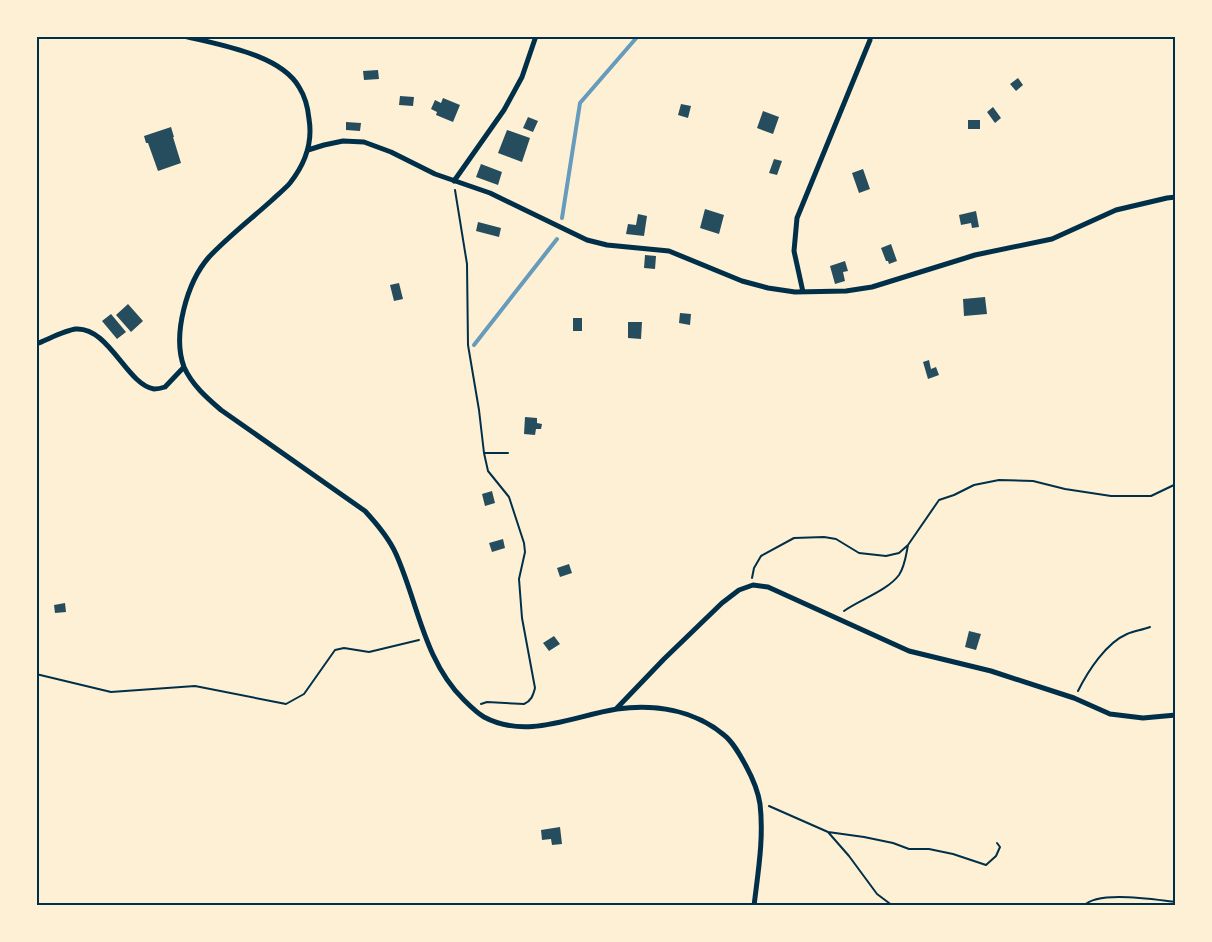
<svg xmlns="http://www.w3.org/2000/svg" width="1212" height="942" viewBox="0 0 1212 942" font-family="'Alegreya Sans',sans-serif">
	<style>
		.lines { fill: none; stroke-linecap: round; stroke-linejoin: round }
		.stream { stroke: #669bbc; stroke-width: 4 }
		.building { fill: #264d5e }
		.path { stroke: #003049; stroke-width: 2 }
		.minor { stroke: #003049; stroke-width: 5 }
		.neatline { fill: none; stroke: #003049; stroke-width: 2 }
	</style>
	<rect width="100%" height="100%" fill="#fdf0d5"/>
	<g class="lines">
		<path class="stream" d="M562,218L580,103L638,36
			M474,345L557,239"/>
	</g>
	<path class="building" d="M378,70L379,79L364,80L363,71Z
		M1018,78L1023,85L1016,91L1010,84Z
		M400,96L414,97L413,106L399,105Z
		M443,98L460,105L453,122L436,115L437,112L431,109L435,100L441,103Z
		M681,104L691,106L688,118L678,115Z
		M993,107L1001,118L995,123L987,112Z
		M763,111L779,117L773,134L757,128Z
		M528,117L538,121L533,132L523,128Z
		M968,120H980V129H968Z
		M346,122L361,123L360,131L346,130Z
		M171,127L174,137H173L181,163L158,171L148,143H146L144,136Z
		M507,130L530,138L522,162L498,153Z
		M774,159L782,161L777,175L769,173Z
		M481,164L502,172L498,185L476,177Z
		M863,169L870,189L859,193L852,173Z
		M705,209L724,215L719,234L700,228Z
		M976,211L979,227L972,228L971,223L961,225L959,215Z
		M638,214L647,216L644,236L626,234L628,224L636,225Z
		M478,222L501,228L499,237L476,231Z
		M891,244L897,261L889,264L888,261H886L881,248Z
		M645,255L656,256L655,269L644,268Z
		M845,261L848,271L843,272L845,281L835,284L830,266Z
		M399,283L403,299L394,301L390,285Z
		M985,297L987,314L964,316L963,299Z
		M128,304L143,321L131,332L116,315Z
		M680,313L691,314L690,325L679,323Z
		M111,314L126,332L117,339L102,321Z
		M573,318H582V331H573Z
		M628,322H642L641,339L628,338Z
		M929,360L931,369L936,367L939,375L928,379L923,362Z
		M525,417L537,418V423L542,424L541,429H536L535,435L524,434Z
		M492,491L495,503L485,506L482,494Z
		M503,539L505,548L492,552L489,543Z
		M569,564L572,573L560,577L557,568Z
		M65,603L66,612L55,613L54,605Z
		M969,631L981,634L976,650L965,647Z
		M554,636L560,644L549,651L543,643Z
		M560,827L562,844L552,845L551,839L542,840L541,830Z"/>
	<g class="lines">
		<path class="path" d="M455,190L467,264L468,345L479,410L484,453H508
			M752,578L754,568L761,556L794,538L824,537L836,539L859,553L886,556L899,553L908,545L939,500L954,495L974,485L999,480L1033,481L1065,489L1111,496H1151L1176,484
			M844,611C859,600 887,591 899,575C905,566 906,555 908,545
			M36,674L111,692L195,686L286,704L304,694L335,650L344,648L369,652L419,640
			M1078,691C1088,671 1106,643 1127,634C1134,631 1142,630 1150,627
			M481,704L487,702L524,704C531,701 533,696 535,688L522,618L519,579L525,552L524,543L509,497L488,471L484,453
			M769,806L828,832L849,856L877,894L893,906
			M828,832L864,837L893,843L909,849H929L953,854L986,865L996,856L1000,847L997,843
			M1084,906C1097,890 1156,900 1176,902"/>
		<path class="minor" d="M184,36C219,45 280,54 299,87C306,98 308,108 309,119C313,143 305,164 290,183C285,189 277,195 271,201C251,219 228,237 209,257C187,282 172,335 184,367C192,385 207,398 221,410L365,511C377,524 389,538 396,554C418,603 424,661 464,700C470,706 477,713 484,717C527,740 573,716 617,709C655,704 694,710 724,735C733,742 740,755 746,766C752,777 758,791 760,804C764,838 758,872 754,906
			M308,150L324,145L343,141L364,142L391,152L435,174L490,193L587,240L607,245L669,251L742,281L768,288L795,292L846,291L872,287L975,255L1052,239L1116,210L1167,198L1176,197
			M454,181L504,110L522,77L536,36
			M803,292L794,251L797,218L870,40
			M36,344C47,340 65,330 76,329C109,327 127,385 154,389C157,389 162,388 165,387L184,367
			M616,709L664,659L722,603L739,590L753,585L768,587L909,651L991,671L1074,698L1110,714L1143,718L1176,715"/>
	</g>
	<rect width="1212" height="942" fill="none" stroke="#fdf0d5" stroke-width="75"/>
	<rect x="38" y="38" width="1136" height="866" class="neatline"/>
</svg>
